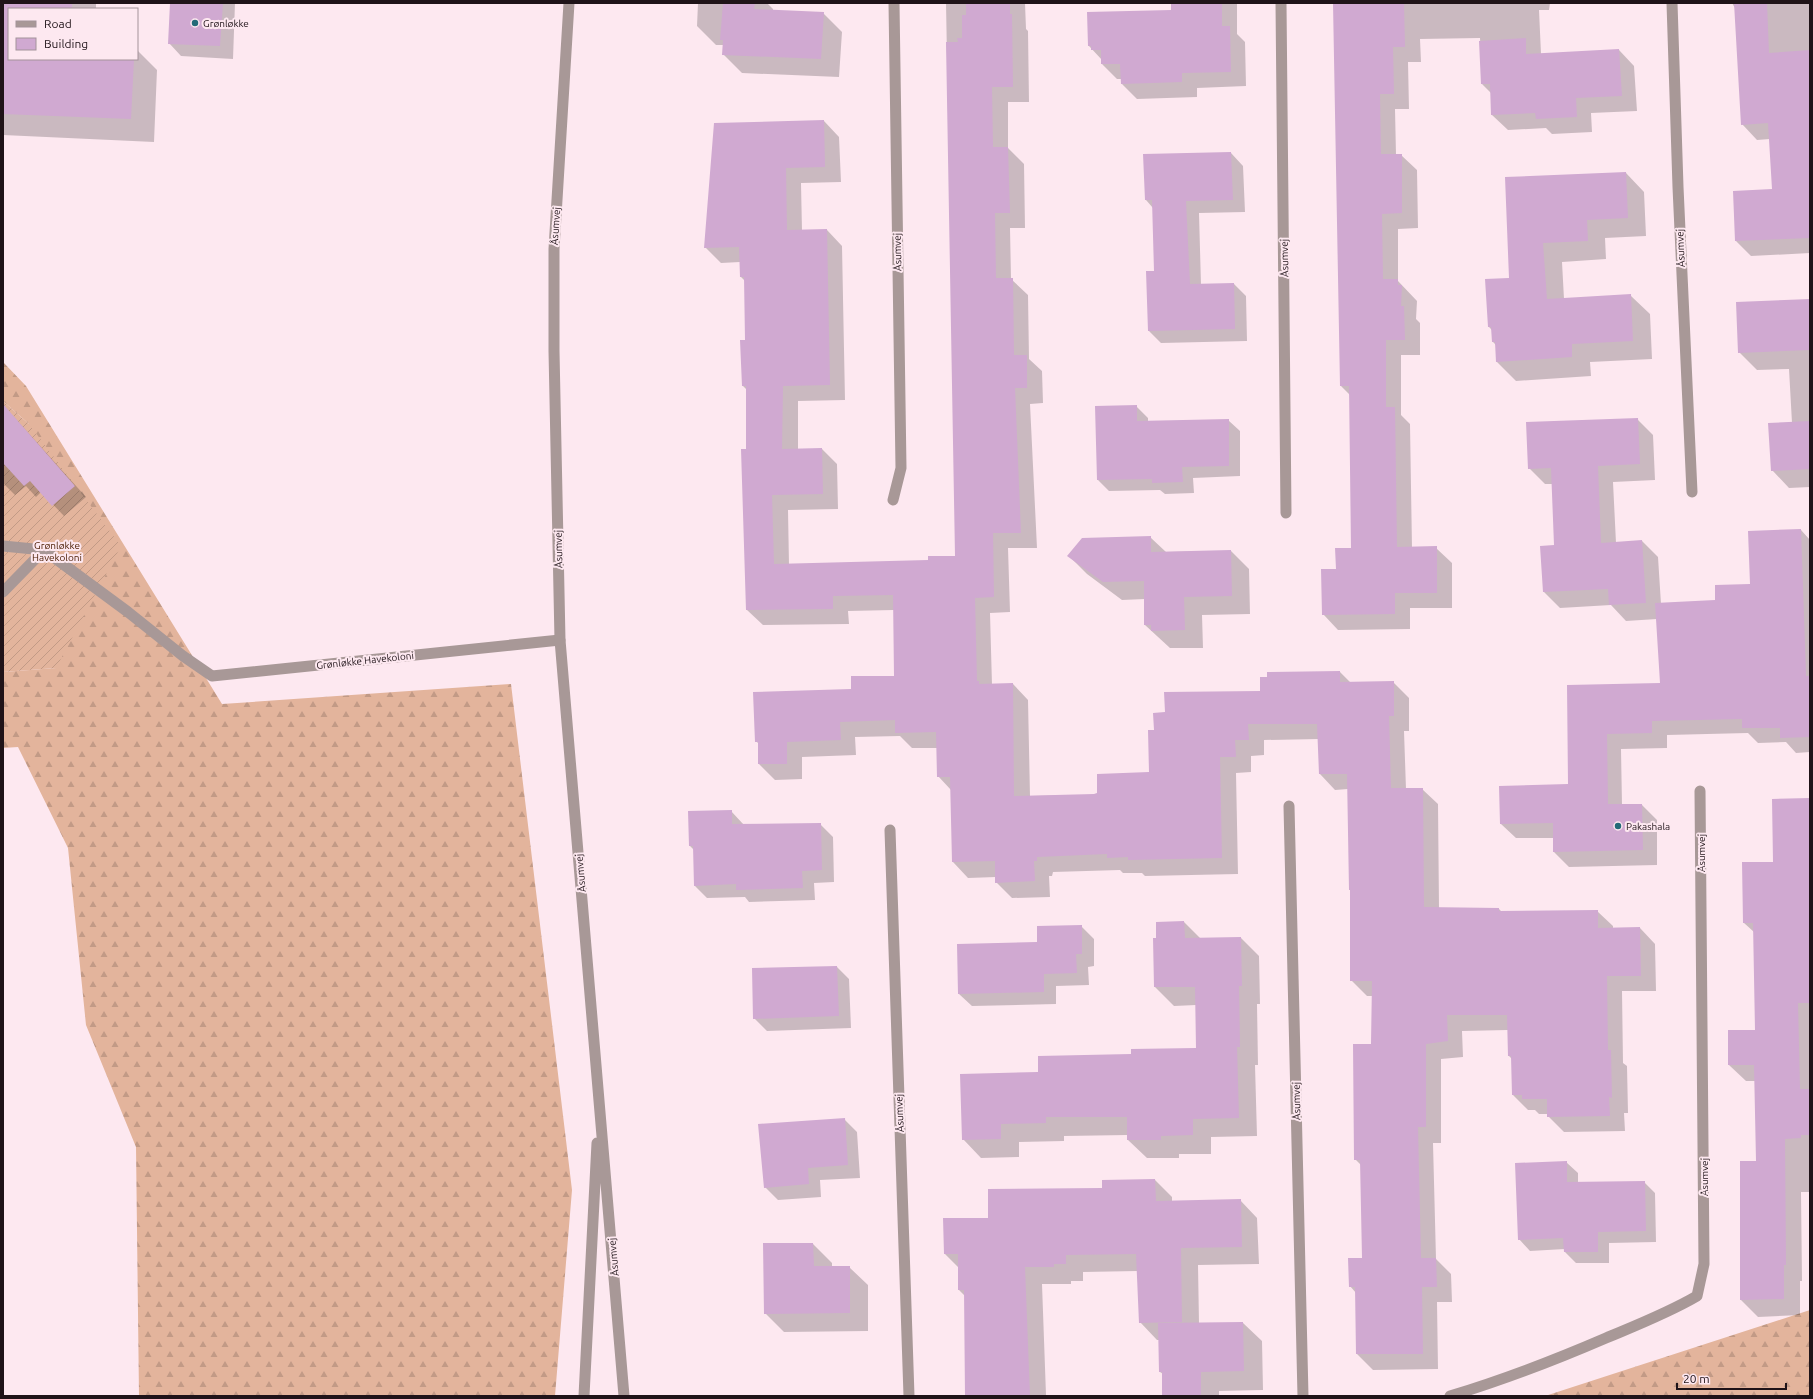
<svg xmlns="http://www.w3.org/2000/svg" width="1813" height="1399" viewBox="0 0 1813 1399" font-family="Ubuntu,sans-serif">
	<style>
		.forest { fill: url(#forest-firs) }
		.garden { fill: url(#garden-furrows) }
		.shadow { fill: #0003 }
		.building { fill: #d0a9d1 }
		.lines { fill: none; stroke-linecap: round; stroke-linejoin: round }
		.minor { stroke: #a89897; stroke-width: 11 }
		.tertiary { stroke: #a89897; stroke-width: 11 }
		.poi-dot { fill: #236a78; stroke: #fde8f0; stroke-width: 1.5 }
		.labels { text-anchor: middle; stroke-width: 4; stroke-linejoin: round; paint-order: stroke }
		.poi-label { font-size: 10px; fill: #1f1318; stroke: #fde8f0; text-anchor: start }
		.street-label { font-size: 10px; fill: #1f1318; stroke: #fde8f0 }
		.park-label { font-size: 10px; fill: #491b00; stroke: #fde8f0 }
	</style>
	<defs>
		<pattern id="forest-firs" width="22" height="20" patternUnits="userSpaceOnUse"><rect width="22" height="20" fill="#e3b49c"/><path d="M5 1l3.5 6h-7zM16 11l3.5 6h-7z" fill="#c29a86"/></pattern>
		<pattern id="garden-furrows" width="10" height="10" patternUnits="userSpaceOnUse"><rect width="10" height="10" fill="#e3b49c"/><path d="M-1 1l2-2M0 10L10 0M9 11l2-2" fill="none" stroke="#c29a86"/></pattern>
	</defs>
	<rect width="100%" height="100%" fill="#fde8f0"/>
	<path class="forest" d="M3,362L26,386L222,704L511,684L572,1190L555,1396H139L136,1147L86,1025L68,848L18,747L3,748V672L56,668L29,424L3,401Z
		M1810,1310V1396H1545Z"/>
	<path class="garden" d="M3,401L29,424L121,546L56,668L3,672Z"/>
	<path class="shadow" d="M3,3H96V9H9V59H137V50L157,70L154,142L3,135Z
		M171,3H235L233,59L181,56L169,43Z
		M698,3H767L773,9V11L823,13L842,32L839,77L742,73L723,54V45H716L697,26Z
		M946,3H1025L1026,29L1028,31L1029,102H1008V148L1024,164L1025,228H1010L1011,279L1028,295L1029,359L1042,371L1043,403L1030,404L1037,548H1008L1010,612L990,613L992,685L1013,684L1028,700L1030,796L1094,795L1150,773L1155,731L1166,713L1261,692L1340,672L1351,683L1393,682L1409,698V731H1404L1406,789H1422L1438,804L1439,908L1499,909L1502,912L1597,911L1613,926V928H1640L1655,944L1656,991H1622L1623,1063L1627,1066L1628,1113H1624L1625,1131L1564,1132L1548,1116V1114H1539L1535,1110H1528L1513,1095L1512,1059L1509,1056L1508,1030L1462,1031L1463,1057L1441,1059V1143H1433L1436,1259L1451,1274L1452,1302H1437L1438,1369L1373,1370L1357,1354L1356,1293L1350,1286L1363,1259L1361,1165L1355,1159L1372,1045V996H1367L1351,980V892L1350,890L1348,789L1335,790L1320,774L1319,739L1264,740V755L1251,756V772L1236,773L1238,874L1145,876L1142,873H1123L1120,870L1053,872L1052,876H1049L1050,897L1012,898L996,882V877L968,878L953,862L951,790L938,776L937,748H912L900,736L855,737L856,755L802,757V779L775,780L759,764V744L756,741L852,690L895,677L894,610L848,611L849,624L763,625L747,610V390L743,386L746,341L745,281L741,277L740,262L721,263L705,247L824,121L839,137L841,182L801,183L802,231L827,230L842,246L845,400L798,401V449H822L837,464L838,509L788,510L789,565L929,561L956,557Z
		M1172,3L1237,4V34L1245,42L1246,86L1197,88V97L1137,99L1122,84V79H1117L1102,64V60L1089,46L1172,11Z
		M1334,3H1550L1549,10H1539L1541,54L1619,50L1634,66L1637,111L1591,113L1592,132L1552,134L1546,128L1508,130L1492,115V94L1482,84L1480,38L1420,39L1421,62H1408L1409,109H1395L1396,155H1401L1417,170L1418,228L1398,229V281L1417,301L1416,319L1420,323V355H1401V415L1410,424L1412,548H1436L1452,563V608H1410V629L1338,630L1323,614L1337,570L1352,549L1350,395L1341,386Z
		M1732,3H1810V253L1751,256L1736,241L1773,190L1770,139L1757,140L1742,124L1735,8Z
		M1231,153L1243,166L1245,212L1199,213L1201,285L1234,284L1246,296L1247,341L1161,343L1149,331L1155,272L1153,208L1146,200L1144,155Z
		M1626,173L1644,192L1646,236L1605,238L1606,259L1562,262L1564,299L1631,296L1650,314L1652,359L1590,362L1591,376L1516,381L1497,362L1496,345L1493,342L1492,330L1489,327L1511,279L1506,178Z
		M1810,300V487L1789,488L1772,470L1792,423L1789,369L1757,370L1739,352Z
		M4,406L86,497L64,516L41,492L36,497L26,486L15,495L3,483Z
		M1136,406L1148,418V422L1228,420L1240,431V476L1193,478L1194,493L1165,494L1160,490L1109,491L1098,480L1096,407Z
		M1637,419L1653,435L1655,480L1613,482L1616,543L1642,541L1658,557L1661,604L1716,601L1751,585L1801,530L1810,540V752L1796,753L1786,742L1758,743L1748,733L1667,735V748L1621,749L1622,805H1642L1657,820V865L1569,867L1554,852V838H1516L1501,824L1569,785L1568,686L1661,684L1657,619L1626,621L1611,605L1560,608L1544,592L1555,546L1553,484H1545L1529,468Z
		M1150,537L1166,552L1231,551L1249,569L1250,614L1202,615L1203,648H1170L1145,625V599L1122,600L1087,574L1069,556Z
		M1810,799V1192H1801L1802,1281H1800V1315L1758,1317L1741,1300V1162H1757L1755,1081H1746L1729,1065L1756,1031L1754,932L1744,923L1774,863Z
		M731,811L744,825L820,824L833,837L834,882L814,883L815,900L749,902L745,897L707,898L695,886L694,850L690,846Z
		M1184,922L1200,938H1241L1259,956L1260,1004H1257L1258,1065H1255L1257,1136L1211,1137V1154H1179V1158H1147L1128,1140V1135L1064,1136V1141L1019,1142V1157L981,1158L963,1139L1039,1073L1132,1055L1197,1049L1196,1005L1174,1006L1155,987Z
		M1081,926L1094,939V966L1088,967L1089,985L1056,986V1004L972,1006L959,994L1038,943Z
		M837,967L849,979L851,1028L767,1031L754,1018Z
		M844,1119L857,1132L860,1178L820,1180L821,1197L778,1200L765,1187Z
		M1566,1162L1578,1173V1183L1644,1182L1655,1193L1656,1242L1609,1243V1263H1576L1565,1252V1249L1530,1251L1519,1239Z
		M1155,1180L1172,1197V1202L1240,1200L1257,1218L1259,1264L1198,1265L1199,1323H1243L1262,1341L1263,1390L1219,1391V1396H1164L1163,1374L1160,1372V1340H1157L1140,1322L1138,1271L1083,1272V1281H1071V1284H1042L1046,1395L1048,1396H966L965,1296L959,1290V1268L945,1254L989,1219L1103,1189Z
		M813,1244L832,1263V1267H849L868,1285V1331L784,1332L765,1313Z"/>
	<path class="building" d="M3,3H72V9H9V59H134L131,119L3,114Z
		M170,3H223L220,46L168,44Z
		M723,3H755L754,9L824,12L821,59L722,55L723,40H720Z
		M966,3H1010V14H1012L1013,87H992L993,147H1008L1010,213H995L996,278H1013L1014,355H1027V388H1015L1021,533H993L994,597L975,598L977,681H979V684L1013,683L1014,796L1094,794L1097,793V774L1149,772L1148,730H1154L1153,713L1165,712L1164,692L1260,691V677H1267V672L1340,671V682L1394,681V716H1389L1391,788H1423L1424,907L1499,908V911L1598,910V928L1640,927L1641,976H1607L1608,1050H1611L1612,1098L1609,1097L1610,1116L1547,1117V1099H1522V1095H1512L1511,1056H1508L1507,1015H1447L1448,1041L1426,1044V1127H1418L1421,1258H1436L1437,1287H1422L1423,1354H1356L1355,1287H1349L1348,1258H1362L1360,1160H1354L1353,1044H1371L1372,981H1350V890H1349L1347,774H1319L1317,724H1248L1249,740H1235L1236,757H1220L1222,858L1128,860V857L1107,858V854L1037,857V861H1034L1035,881L995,883V861L952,862L950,777H937L936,732L895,733V720L840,722L841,740L787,742V764H758V742H755L753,692L851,689V676H894L893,595L833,596V609L746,610L741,449H746V386H742L740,340H745L744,277H740L739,247L704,248L714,123L824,120L825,167L786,168L787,230L827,229L830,385L783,386L782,449L822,448L823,494L772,495L774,564L928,560V556H955L946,42H958L957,38H962V15H966Z
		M1171,3H1222V26H1230L1231,72L1182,73V82L1121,84L1120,64H1101V50H1091V46H1088L1087,12L1171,10Z
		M1333,3H1404L1405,47H1393L1394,94H1380L1381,154H1402V213L1382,214L1383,279H1398V285H1402L1401,306H1404L1405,340H1386V407H1395L1397,547L1437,546V593H1395V614L1322,615L1321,569H1336L1335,548H1351L1349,386H1340Z
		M1734,3H1767L1769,53L1810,50V238L1735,241L1733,191L1772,189L1768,123L1741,125Z
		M1526,38V54L1619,49L1622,96L1576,98L1577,117L1536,119L1535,113L1491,115L1490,84H1481L1479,41Z
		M1231,152L1233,200L1186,201L1190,284L1234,283L1235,329L1148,331L1146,271H1154L1152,200H1145L1143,154Z
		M1626,172L1628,218L1587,220L1588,241L1543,243L1547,299L1631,294L1633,341L1572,344V357L1496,362L1495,342H1492L1491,327H1488L1485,279L1509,278L1505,177Z
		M1810,299V350L1738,353L1736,302Z
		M3,404L75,486L52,506L30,481L24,486L3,463Z
		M1137,405V421L1229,419V466L1182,467L1183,482L1152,483V479L1097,480L1095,406Z
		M1638,418L1640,464L1598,466L1601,543L1642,540L1646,603L1609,605L1608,589L1543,592L1540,546L1554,545L1551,468L1528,469L1526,422Z
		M1810,421V469L1771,471L1768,423Z
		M1801,529L1806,676H1810V737L1780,738V728H1742V719L1652,721V733L1607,734L1608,804H1642L1643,850L1553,852V823L1500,824L1499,786L1568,784L1567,685L1660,683L1655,603L1715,600V585L1750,584L1748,531Z
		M1151,536V552L1231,550L1232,596L1184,597L1185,630L1151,631V625H1144V581L1103,582L1067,556L1082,538Z
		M1810,798V1003H1798L1800,1089H1810V1135H1801V1138L1785,1139L1786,1265H1784V1299L1740,1300V1161H1756L1754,1065H1728V1030H1755L1753,923H1743L1742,862H1773L1772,799Z
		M732,810V824L821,823L822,870L802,871L803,888L736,890V884L694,886L693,846H689L688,811Z
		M1184,921L1185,938L1241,937L1242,986H1239L1240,1047H1237L1239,1118L1193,1119V1135L1161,1136V1140H1127V1117H1046V1123L1001,1124V1139L962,1140L960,1074L1038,1072V1056L1131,1054V1049L1196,1048L1195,987H1154L1153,938H1156V922Z
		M1082,925V954H1076L1077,973L1044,974V992L958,994L957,944L1037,942V926Z
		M837,966L839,1016L753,1019L752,968Z
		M845,1118L848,1165L808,1168L809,1184L764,1188L758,1124Z
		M1567,1161V1182L1645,1181L1646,1231L1598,1232V1252H1564L1563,1238L1518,1240L1515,1163Z
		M1155,1179L1156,1201L1241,1199L1242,1247L1181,1248L1182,1322L1139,1323L1136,1254L1066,1255V1264H1054V1267H1025L1030,1396H965L964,1290H958V1254H944L943,1218H988V1189L1102,1188V1180Z
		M763,1243H813L814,1266H850V1313L764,1314Z
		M1243,1322L1244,1371L1201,1372V1395L1162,1396V1372H1159L1158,1323Z"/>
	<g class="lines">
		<path class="minor" d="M1281,3L1286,513
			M1672,3L1678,187L1692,492
			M893,500L901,468L894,3
			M3,546L44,550L128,612L183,656L212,676L560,640
			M3,592L44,550
			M1289,806L1303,1396
			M890,830L909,1396
			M1450,1396C1503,1380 1555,1360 1606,1338C1637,1325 1668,1313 1697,1296L1704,1264L1700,791"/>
		<path class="tertiary" d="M569,3L554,249V351L560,640L624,1396
			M584,1396L597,1143"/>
	</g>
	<g class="poi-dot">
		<circle cx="195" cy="23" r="4"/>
		<circle cx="1618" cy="826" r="4"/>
	</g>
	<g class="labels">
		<g class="poi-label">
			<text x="203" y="27">Grønløkke</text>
			<text x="1626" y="830">Pakashala</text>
		</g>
		<g class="street-label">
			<text transform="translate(555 226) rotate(-86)" y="4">Åsumvej</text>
			<text transform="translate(1680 248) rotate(-92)" y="4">Åsumvej</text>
			<text transform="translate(897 252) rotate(-91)" y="4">Åsumvej</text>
			<text transform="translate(1284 258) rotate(-91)" y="4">Åsumvej</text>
			<text transform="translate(558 549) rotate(-91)" y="4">Åsumvej</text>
			<text transform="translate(365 660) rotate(-6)" y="4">Grønløkke Havekoloni</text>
			<text transform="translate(1701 853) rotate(-90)" y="4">Åsumvej</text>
			<text transform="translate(580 873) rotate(-95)" y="4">Åsumvej</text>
			<text transform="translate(1296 1101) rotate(-91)" y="4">Åsumvej</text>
			<text transform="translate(899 1113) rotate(-92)" y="4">Åsumvej</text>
			<text transform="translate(1704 1177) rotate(-90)" y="4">Åsumvej</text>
			<text transform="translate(613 1257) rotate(-95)" y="4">Åsumvej</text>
		</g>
		<g class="park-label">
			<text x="57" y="549">Grønløkke<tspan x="57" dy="12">Havekoloni</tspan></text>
		</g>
	</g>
	<rect width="1813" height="1399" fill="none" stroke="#1f1318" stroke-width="8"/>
	<rect x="8" y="8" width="130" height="52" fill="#fde8f0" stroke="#a4939a"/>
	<rect x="16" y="21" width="20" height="6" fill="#a89897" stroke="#a4939a"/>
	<text x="44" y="28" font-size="12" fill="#1f1318">Road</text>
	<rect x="16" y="38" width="20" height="12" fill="#d0a9d1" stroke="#a4939a"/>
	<text x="44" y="48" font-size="12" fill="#1f1318">Building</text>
	<path d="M1677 1383v6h109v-6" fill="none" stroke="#1f1318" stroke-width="2"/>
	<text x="1683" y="1383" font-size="12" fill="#1f1318" stroke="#fde8f0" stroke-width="3" paint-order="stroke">20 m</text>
</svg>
